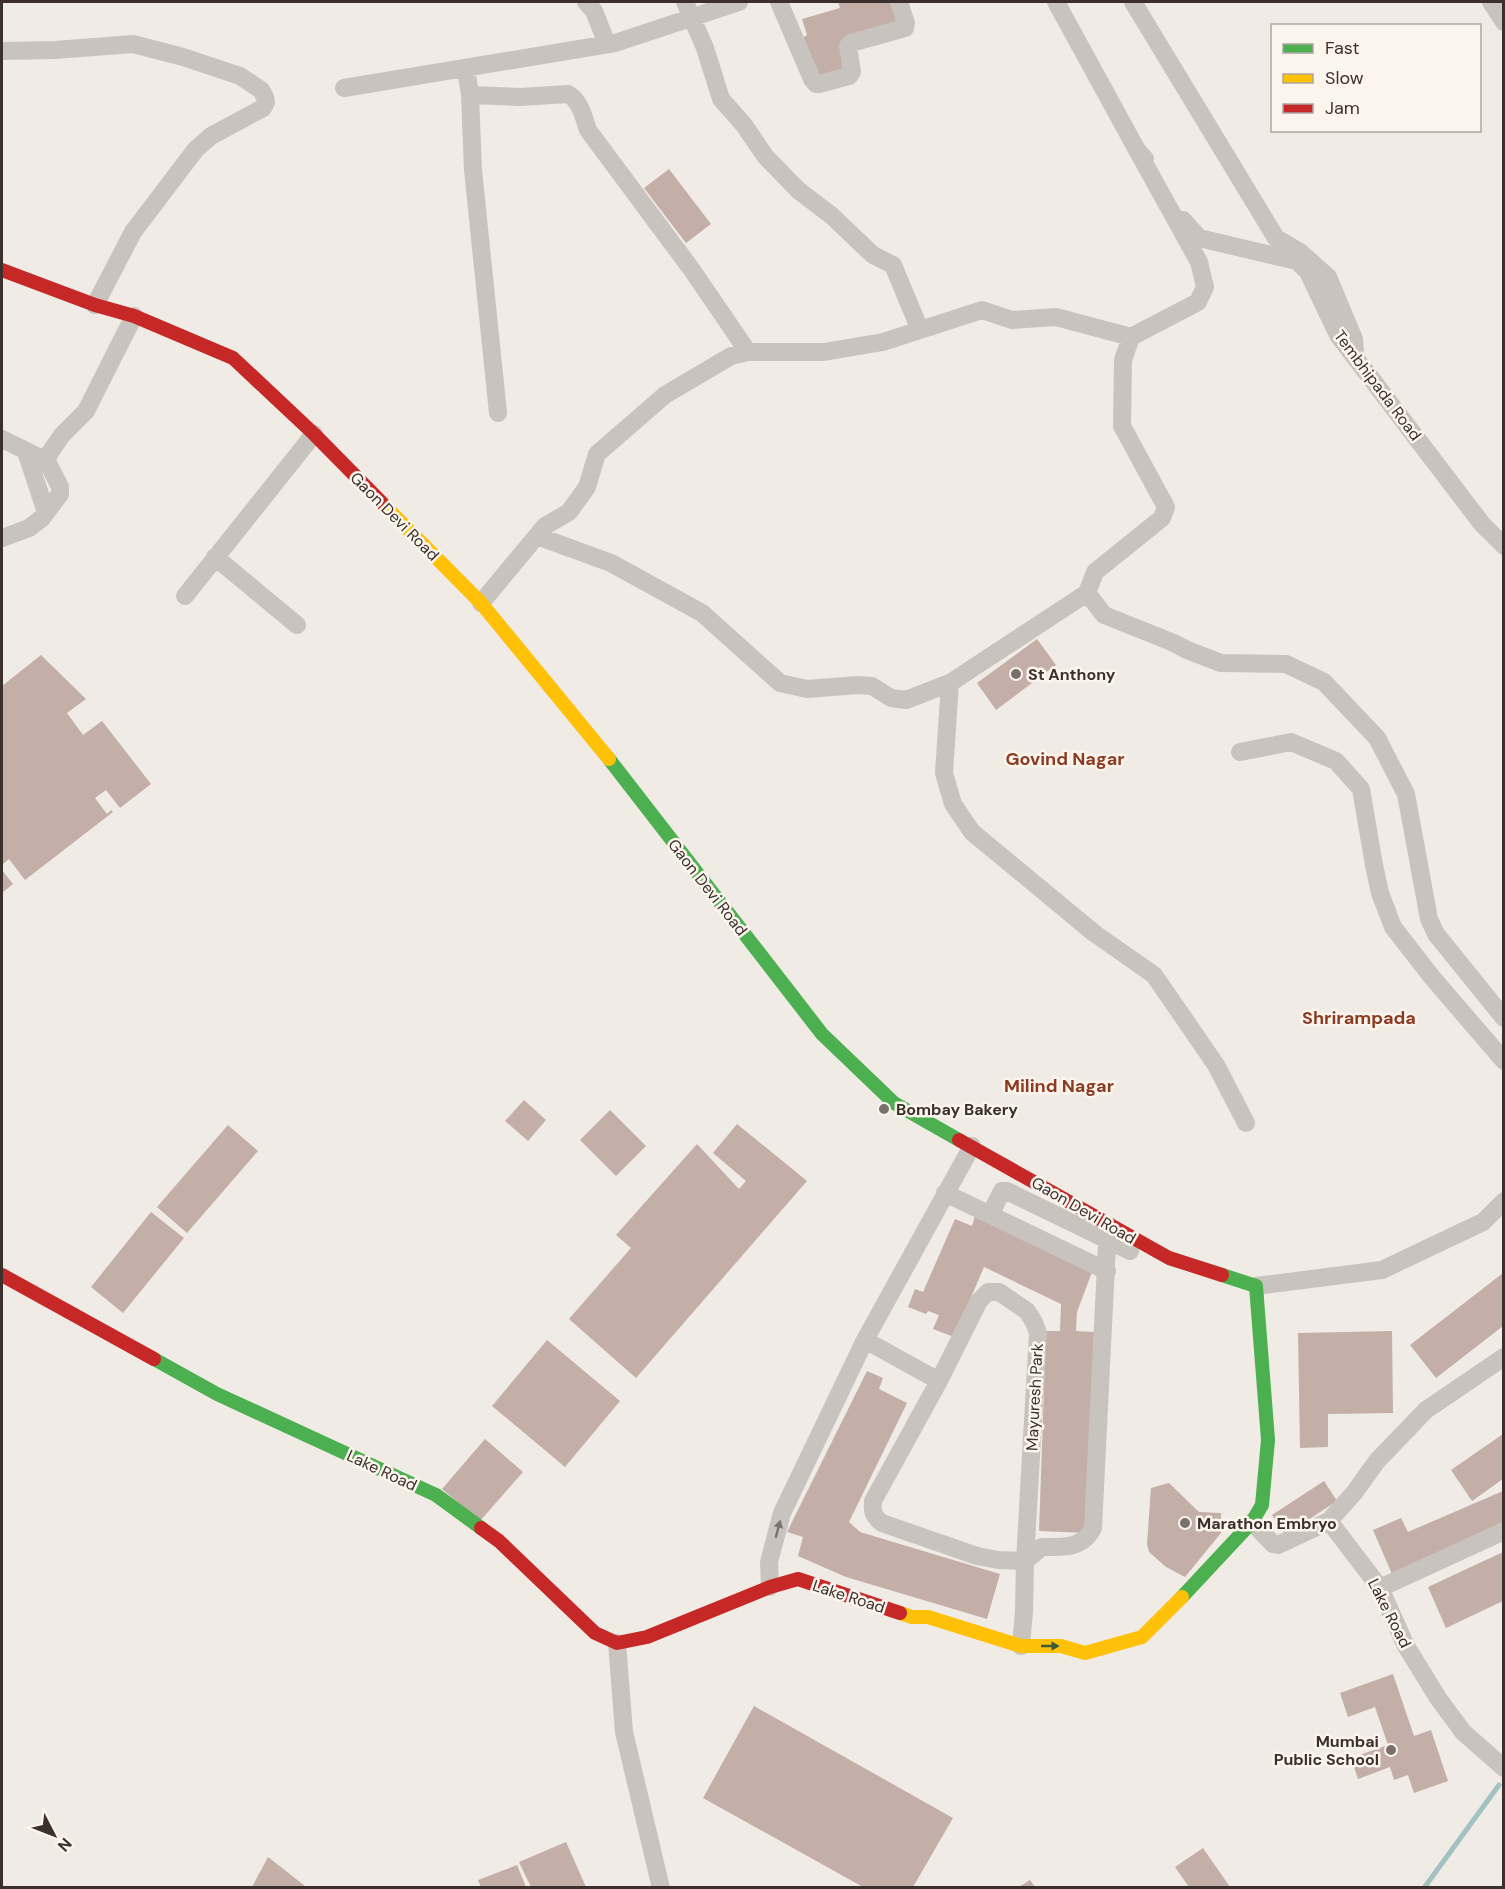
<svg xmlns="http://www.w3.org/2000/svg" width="1505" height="1889" viewBox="0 0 1505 1889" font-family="'DM Sans',sans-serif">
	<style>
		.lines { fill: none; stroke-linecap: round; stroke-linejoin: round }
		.stream { stroke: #a1c2c1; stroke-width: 5 }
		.building { fill: #c3afa7 }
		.street { stroke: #c9c3be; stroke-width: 18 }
		.fast { stroke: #4caf50; stroke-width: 14 }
		.slow { stroke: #ffc107; stroke-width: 14 }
		.jam { stroke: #c62828; stroke-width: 14 }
		.oneway { fill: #7b726d }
		.oneway2 { fill: #415c38 }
		.poi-dot { fill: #7a716c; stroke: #fbf5ee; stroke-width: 2 }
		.labels { text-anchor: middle; stroke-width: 5; stroke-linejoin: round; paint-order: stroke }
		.street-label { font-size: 16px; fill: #3b302b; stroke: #fbf5ee }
		.poi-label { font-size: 16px; font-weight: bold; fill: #3b302b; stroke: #fbf5ee; text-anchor: start }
		.neighbourhood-label { font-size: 18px; font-weight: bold; fill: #8c3b22; stroke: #fbf5ee }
	</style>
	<rect width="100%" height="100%" fill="#f0ebe5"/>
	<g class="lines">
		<path class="stream" d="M1424,1888L1499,1785"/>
	</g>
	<path class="building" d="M838,2H896L902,24L840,42L848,72L817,81L797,41L807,35L802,19L840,8Z
		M669,169L711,224L686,243L644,188Z
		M1037,639L1056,665L996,710L977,683Z
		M41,655L86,699L67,713L83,735L102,721L151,784L120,808L106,790L95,798L107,814L111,810L113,812L25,880L9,859L2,865V686Z
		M2,870L13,884L2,893Z
		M524,1100L546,1120L528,1141L505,1121Z
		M610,1110L646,1146L616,1176L580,1140Z
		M737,1124L807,1181L636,1378L569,1319L631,1248L616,1235L697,1144L739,1189L746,1181L713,1153Z
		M228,1125L258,1151L187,1233L157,1207Z
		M151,1212L184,1238L123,1313L91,1287Z
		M975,1215L1092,1272L1077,1312L1076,1331L1094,1332L1087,1533L1039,1531L1046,1331H1060L1061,1304L984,1267L954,1337L933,1329L939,1315L928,1311L926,1314L908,1307L915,1289L923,1292L955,1219L972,1226Z
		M1503,1273V1326L1436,1378L1410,1345Z
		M1392,1331L1393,1413L1328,1414V1447L1300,1448L1298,1333Z
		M547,1340L620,1401L565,1467L492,1406Z
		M867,1371L883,1378L879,1389L907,1403L849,1522L860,1532L1000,1574L987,1619L846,1577L798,1556L803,1537L787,1532Z
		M1503,1434V1479L1472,1501L1451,1470Z
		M485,1439L523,1472L480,1521L442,1489Z
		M1324,1481L1337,1501L1285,1535L1272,1515Z
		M1169,1483L1199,1512L1221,1513V1533L1185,1577L1166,1567L1149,1552L1147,1544L1151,1488Z
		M1503,1491V1526L1392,1574L1373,1530L1401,1518L1408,1532Z
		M1503,1552V1601L1446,1628L1428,1587Z
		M1393,1674L1414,1736L1431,1730L1448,1781L1414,1793L1408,1775L1394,1780L1390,1767L1358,1779L1351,1758L1388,1745L1375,1707L1348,1717L1340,1693Z
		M754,1706L953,1818L913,1887H863L703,1798Z
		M566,1842L586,1887H531L519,1862Z
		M1203,1848L1230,1887H1189L1175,1867Z
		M268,1857L305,1886L304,1887H252Z
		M517,1865L526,1887H481L478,1880Z
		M1030,1880L1035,1887H1019Z"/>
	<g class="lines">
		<path class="street" d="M586,2L594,11L607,44
			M685,2L705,48L721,99L744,125L765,156L798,190L832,216L873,255L893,265L920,330
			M779,2L812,79L816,84H819L849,76L852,72L848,46L851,43L905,28L906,23L899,2
			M1056,2L1137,150L1145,159
			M1133,2L1276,238L1300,252L1328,277L1354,339L1355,354
			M1491,2L1504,22
			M2,51L55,50L133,44L183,57L240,76L261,90L265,97L266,102L263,108L211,136L196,149L133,232L95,305
			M466,68L470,95L473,170L498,413
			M344,88L615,43L739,2
			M470,95L520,97L568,94C580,100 584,118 588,130L692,270L748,352
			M1183,220L1199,238L1297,261L1308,272L1338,335L1482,524L1504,546
			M2,439L47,461L60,487V494L42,518L29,528L2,538
			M26,452L46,512
			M47,461L49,454L62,435L86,411L134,316
			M537,536L611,563L702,613L780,683L807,689L858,685L872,686L891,698L906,700L950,683
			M215,557L297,625
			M1087,593L950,683L944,773L953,804L972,832L1094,933L1154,975L1216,1065L1246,1123
			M1087,593L1104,615L1174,643L1187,650L1221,663L1286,664L1324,682L1377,738L1406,794L1429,919L1436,934L1504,1018
			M1087,593L1095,572L1162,518L1166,507L1122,426L1123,360L1131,337
			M185,596L314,434
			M481,603L545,526L569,512L587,487L597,454L665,395L731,356L748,352H824L883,342L982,310L1012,320L1056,317L1131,337L1198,302L1205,287L1199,262L1137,150
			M1240,752L1291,742L1336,761L1361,789L1374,865L1380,893L1393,927L1431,976L1504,1061
			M945,1193L1107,1271
			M990,1215L1002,1191H1007L1130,1251
			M1256,1286L1382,1270L1483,1222L1504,1201
			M865,1340L939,1381L873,1501C872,1512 873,1516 882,1523L977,1556L998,1560L1025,1561L1042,1547C1062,1547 1083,1549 1093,1528L1108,1225
			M939,1381L979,1301L988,1292H999L1027,1311L1034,1322L1038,1333L1025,1561L1024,1611L1021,1646
			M1329,1521L1354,1493L1377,1461L1426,1410L1504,1357
			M1252,1522L1273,1544L1278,1545L1329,1521L1380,1588L1406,1646L1438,1698L1463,1732L1504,1768
			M770,1587L769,1562L782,1513L865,1340L972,1146
			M1380,1588L1504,1531
			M617,1643L624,1732L661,1888"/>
		<path class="fast" d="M609,759L822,1034L894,1103L959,1140
			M154,1359L217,1394L436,1495L481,1528
			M1182,1597L1252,1522L1262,1505L1268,1440L1256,1286L1222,1275"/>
		<path class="slow" d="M382,503L481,603L609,759
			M900,1613L912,1617H928L1021,1646H1061L1085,1653L1142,1637L1182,1597"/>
		<path class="jam" d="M2,270L95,305L134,316L233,358L314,434L382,503
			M959,1140L1169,1258L1222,1275
			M2,1275L154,1359
			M481,1528L499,1541L595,1633L617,1643L647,1637L770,1587L798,1579L900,1613"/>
	</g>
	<defs><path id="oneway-solid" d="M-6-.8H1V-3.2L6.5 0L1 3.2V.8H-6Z" transform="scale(1.5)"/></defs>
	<use class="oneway" href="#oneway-solid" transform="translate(778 1529) rotate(-75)"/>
	<use class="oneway2" href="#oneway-solid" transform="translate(1050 1646)"/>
	<g class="poi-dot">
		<circle cx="1016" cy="674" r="6"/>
		<circle cx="884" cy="1109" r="6"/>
		<circle cx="1185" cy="1523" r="6"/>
		<circle cx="1391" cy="1750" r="6"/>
	</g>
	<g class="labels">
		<g class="street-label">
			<text transform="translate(1378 385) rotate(53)" y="6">Tembhipada Road</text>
			<text transform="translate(395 516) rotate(45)" y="6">Gaon Devi Road</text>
			<text transform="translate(708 887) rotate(52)" y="6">Gaon Devi Road</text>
			<text transform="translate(1084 1210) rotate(30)" y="6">Gaon Devi Road</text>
			<text transform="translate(1034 1397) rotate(-87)" y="6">Mayuresh Park</text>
			<text transform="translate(382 1470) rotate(25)" y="6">Lake Road</text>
			<text transform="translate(849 1596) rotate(18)" y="6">Lake Road</text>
			<text transform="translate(1390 1613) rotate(63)" y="6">Lake Road</text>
		</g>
		<g class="poi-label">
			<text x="1028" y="680">St Anthony</text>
			<text x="896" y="1115">Bombay Bakery</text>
			<text x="1197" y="1529">Marathon Embryo</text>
			<text x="1379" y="1747" text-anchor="end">Mumbai<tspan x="1379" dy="18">Public School</tspan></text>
		</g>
		<g class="neighbourhood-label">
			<text x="1065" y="765">Govind Nagar</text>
			<text x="1359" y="1024">Shrirampada</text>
			<text x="1059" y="1092">Milind Nagar</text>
		</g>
	</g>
	<rect width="1505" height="1889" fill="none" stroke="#3b302b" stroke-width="6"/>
	<rect x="1271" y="24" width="210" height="108" fill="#fbf5ee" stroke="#aea6a0" stroke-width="1.5"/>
	<rect x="1283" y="44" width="30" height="9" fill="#4caf50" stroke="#aea6a0" stroke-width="1.5"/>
	<text x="1325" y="54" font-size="18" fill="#3b302b">Fast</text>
	<rect x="1283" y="74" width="30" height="9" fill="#ffc107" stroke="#aea6a0" stroke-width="1.5"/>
	<text x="1325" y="84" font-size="18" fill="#3b302b">Slow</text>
	<rect x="1283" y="104" width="30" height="9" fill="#c62828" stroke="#aea6a0" stroke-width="1.5"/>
	<text x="1325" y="114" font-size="18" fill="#3b302b">Jam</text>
	<g transform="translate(54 1835) rotate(132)" stroke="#fbf5ee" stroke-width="4.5" paint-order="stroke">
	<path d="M0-4.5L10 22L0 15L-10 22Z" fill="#3b302b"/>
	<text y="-9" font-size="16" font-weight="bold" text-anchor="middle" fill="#3b302b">N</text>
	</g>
</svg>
